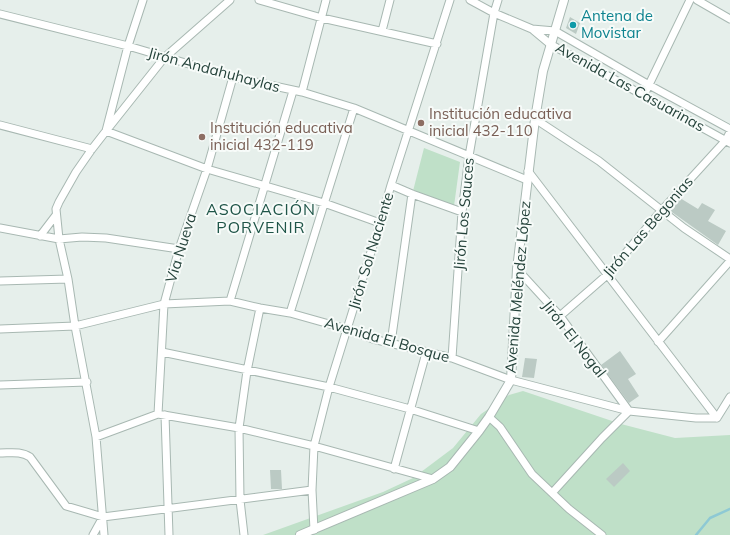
<svg xmlns="http://www.w3.org/2000/svg" width="730" height="535" viewBox="0 0 730 535" font-family="Mulish,sans-serif">
	<style>
		.green { fill: #bfe0c8 }
		.lines { fill: none; stroke-linecap: round; stroke-linejoin: round }
		.stream { stroke: #8ec9d4; stroke-width: 2.5 }
		.building { fill: #bbcac4 }
		.minor-casing { stroke: #a8b8b2; stroke-width: 9 }
		.tertiary-casing { stroke: #a8b8b2; stroke-width: 10 }
		.minor { stroke: #fff; stroke-width: 7 }
		.tertiary { stroke: #fff; stroke-width: 8 }
		.culture-dot { fill: #0f9aa8; stroke: #f7fbf9; stroke-width: 1.5 }
		.education-dot { fill: #8d6e63; stroke: #f7fbf9; stroke-width: 1.5 }
		.labels { text-anchor: middle; stroke-width: 4; stroke-linejoin: round; paint-order: stroke }
		.culture-label { font-size: 15px; fill: #0d838f; stroke: #f7fbf9; text-anchor: start }
		.street-label { font-size: 15px; fill: #24423a; stroke: #f7fbf9 }
		.education-label { font-size: 15px; fill: #785e54; stroke: #f7fbf9; text-anchor: start }
		.neighbourhood-label { font-size: 16px; letter-spacing: 1px; fill: #1f5548; stroke: #f7fbf9 }
	</style>
	<rect width="100%" height="100%" fill="#e6efeb"/>
	<path class="green" d="M424,148L460,162L454,206L413,191Z
		M523,391L621,424L675,438L730,435V535H263L383,492L413,478L453,448L481,414L509,395Z"/>
	<g class="lines">
		<path class="stream" d="M696,535L710,518L730,509"/>
	</g>
	<path class="building" d="M570,17L580,23L576,34L566,28Z
		M680,198L698,209L702,203L715,210L708,221L726,231L718,245L669,210Z
		M620,351L636,374L628,379L639,396L629,403L601,365Z
		M525,358L537,359L534,378L522,377Z
		M623,463L630,471L614,487L606,479Z
		M270,470H281L282,489H271Z"/>
	<g class="lines">
		<g class="minor-casing">
			<path id="minor" d="M230,0L164,58L106,131L207,169L324,203L380,223
				M259,0L322,18L437,44
				M470,0L494,13L532,29L550,44L730,143
				M697,0L730,19
				M0,14L128,46L233,77L302,92L354,108L527,180
				M532,29L555,31L649,85L730,129
				M382,31L390,0
				M302,92L326,0
				M644,95L690,0
				M535,119L599,161L684,228L730,259
				M0,125L92,149
				M528,171L717,418
				M391,185L412,194L462,212
				M0,228L59,239L82,237L106,238L179,249
				M40,236L56,215
				M517,269L560,316L629,411L602,438L552,493
				M0,281L68,279
				M230,301L293,91
				M290,313L354,108
				M560,316L607,275L661,211L726,140L730,132
				M0,329L75,326L164,304L230,301L260,308L290,313L347,329L373,339L452,358L511,380L629,411L696,418H717L730,397
				M658,342L730,261
				M391,343L412,194
				M162,352L329,387L410,409L479,431
				M452,358L462,212L469,156L494,13L498,0
				M0,385L87,382
				M158,414L164,304L179,249L207,169L233,77
				M165,415L169,535
				M489,417L500,427L532,474L569,509L602,535
				M96,437L158,414L239,428L314,446L433,479
				M0,453C11,453 21,451 30,457L66,506L103,517L312,490
				M394,469L426,353
				M314,530L312,490L314,446L329,387L380,223L391,185L450,0
				M93,535L103,517
				M104,535L96,437L75,326L68,279L59,239L56,209L59,202L76,172L92,149L106,131L128,46L143,0
				M244,535L240,500L239,428L247,371L260,308"/>
		</g>
		<g class="tertiary-casing">
			<path id="tertiary" d="M300,535L433,479L450,467L479,431L489,417L511,380L517,269L535,119L543,71L564,0"/>
		</g>
		<use href="#minor" class="minor"/>
		<use href="#tertiary" class="tertiary"/>
	</g>
	<circle class="culture-dot" cx="573" cy="25" r="4"/>
	<g class="education-dot">
		<circle cx="421" cy="123" r="4"/>
		<circle cx="202" cy="137" r="4"/>
	</g>
	<g class="labels">
		<g class="culture-label">
			<text x="581" y="21">Antena de<tspan x="581" dy="17">Movistar</tspan></text>
		</g>
		<g class="street-label">
			<text transform="translate(214 70) rotate(15)" y="5">Jirón Andahuhaylas</text>
			<text transform="translate(630 87) rotate(29)" y="5">Avenida Las Casuarinas</text>
			<text transform="translate(464 214) rotate(-85)" y="5">Jirón Los Sauces</text>
			<text transform="translate(648 227) rotate(-49)" y="5">Jirón Las Begonias</text>
			<text transform="translate(181 248) rotate(-73)" y="5">Via Nueva</text>
			<text transform="translate(371 251) rotate(-73)" y="5">Jirón Sol Naciente</text>
			<text transform="translate(518 287) rotate(-85)" y="5">Avenida Meléndez López</text>
			<text transform="translate(574 339) rotate(52)" y="5">Jirón El Nogal</text>
			<text transform="translate(387 340) rotate(16)" y="5">Avenida El Bosque</text>
		</g>
		<g class="education-label">
			<text x="429" y="119">Institución educativa<tspan x="429" dy="17">inicial 432-110</tspan></text>
			<text x="210" y="133">Institución educativa<tspan x="210" dy="17">inicial 432-119</tspan></text>
		</g>
		<g class="neighbourhood-label">
			<text x="261" y="215">ASOCIACIÓN<tspan x="261" dy="18">PORVENIR</tspan></text>
		</g>
	</g>
</svg>
